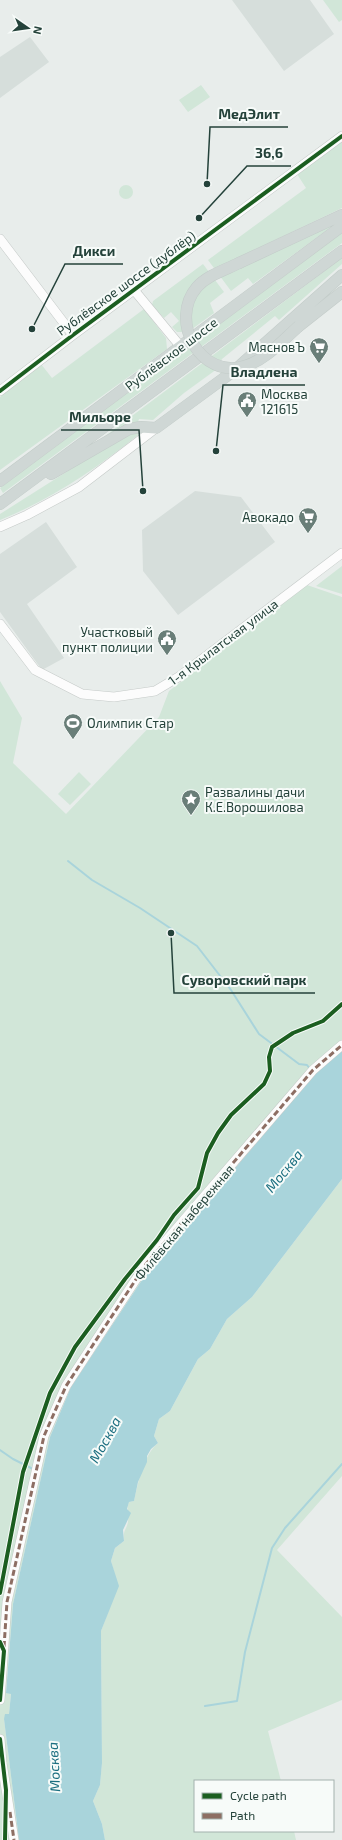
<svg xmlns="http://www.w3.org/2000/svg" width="342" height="1840" viewBox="0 0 342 1840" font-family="'Exo 2',sans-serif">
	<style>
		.built { fill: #d6dedb }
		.green { fill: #d1e6d8 }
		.water { fill: #a9d4db }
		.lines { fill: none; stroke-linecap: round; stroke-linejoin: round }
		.stream { stroke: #a9d4db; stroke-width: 2 }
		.minor-casing { stroke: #c5cac8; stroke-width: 10 }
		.major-casing { stroke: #c3ccc9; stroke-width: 12 }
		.minor { stroke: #fcfcfc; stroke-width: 9 }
		.major { stroke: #cfd7d5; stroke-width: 11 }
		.major-bridge-casing { stroke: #c3ccc9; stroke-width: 12; stroke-linecap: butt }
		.major-bridge { stroke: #cfd7d5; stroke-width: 11 }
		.quiet { stroke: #8d6e63; stroke-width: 3; stroke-dasharray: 6 3; stroke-linecap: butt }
		.cycleway-casing { stroke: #f7fbf9; stroke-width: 6 }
		.cycleway { stroke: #1b5e20; stroke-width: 4 }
		.labels { text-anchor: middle; stroke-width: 4; stroke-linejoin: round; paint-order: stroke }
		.street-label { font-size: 13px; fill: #24423a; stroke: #f7fbf9 }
		.poi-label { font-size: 13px; fill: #24423a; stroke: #f7fbf9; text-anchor: end }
		.water-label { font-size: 14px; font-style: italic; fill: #1c6f80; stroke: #f7fbf9 }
		.leader { fill: none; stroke: #24423a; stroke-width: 1.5 }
		.callout-dot { fill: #24423a; stroke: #f7fbf9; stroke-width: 1.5 }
		.callout-label { font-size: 14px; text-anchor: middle; font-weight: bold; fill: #24423a; stroke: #f7fbf9; stroke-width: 4; stroke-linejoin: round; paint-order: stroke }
	</style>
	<rect width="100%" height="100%" fill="#e8edeb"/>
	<path class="built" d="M232,0H310L334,34L284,71Z
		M30,37L49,62L0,98V57Z
		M195,491L241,497L275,542L178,615L143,571L142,530Z
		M46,522L77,567L27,604L64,658L42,670L0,612V554Z"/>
	<path class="green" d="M323,0H342V20L339,22Z
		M201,85L210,97L188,112L179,100Z
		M342,137V208L235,259L239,268L338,222L253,284L248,278L231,291L208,260L306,188L295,171Z
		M119 192a7 7 0 1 1 14 0a7 7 0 1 1-14 0Z
		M342,233V243L3,493L0,488Z
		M342,258V264L279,320L275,316L222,359L217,369L184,393L153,420L139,419L138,422L80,455Z
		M203,264L224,292L210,303L214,313L188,332H177L172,327L179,321L171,312L164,318L152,305L153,301Z
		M144,309L166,338L167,349L0,470V397L41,364L52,378Z
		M137,431L138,435C96,469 50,500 0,520V514L79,464Z
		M342,566V594L316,586Z
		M307,585L342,597V1051L316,1073L150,1268L71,1387L50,1437L13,1604L6,1693H11L9,1715L4,1719L19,1840H0V681L22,718L13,763L66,814L159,717L169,691Z
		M79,772L91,784L70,805L58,794Z
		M342,1179V1476L277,1550L342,1617V1700L268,1731L281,1781H195V1831H294L296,1840H105L102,1824L93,1801L100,1785L102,1763L101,1631L118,1586L111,1561L115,1548L124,1541C123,1529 126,1531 128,1522C129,1515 126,1510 129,1502L134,1501C138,1483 144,1454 158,1443L154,1436L159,1419L170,1411L198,1359L210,1349L227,1319L252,1297Z"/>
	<path class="water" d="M342,1051V1179L252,1297L227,1319L210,1349L198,1359L170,1411L159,1419L154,1436L158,1443L151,1449L147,1456V1462L138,1482L134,1501L129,1502L127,1509L131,1513L123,1530L124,1541L115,1548L111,1561L119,1586L101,1631L102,1763L100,1785L93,1801L102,1824L105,1840H19L4,1719L5,1714H9L11,1694L6,1693L13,1604L50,1437L71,1387L150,1268L316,1073Z"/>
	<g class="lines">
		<path class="stream" d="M68,861L92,880L140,908L197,946L231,990L259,1034L299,1064L307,1065L310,1069
			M0,1450L13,1459L33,1469
			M205,1706L237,1701L245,1652L272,1548L285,1528L342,1464"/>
		<g class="minor-casing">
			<path id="minor" d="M0,239L73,335
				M134,290L181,347
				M0,391L73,335L342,136
				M0,527L27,515L79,487L156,428
				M0,624L35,670L82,694L114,697L155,691L180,676L342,553
				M0,1700L7,1602L44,1436L66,1386L146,1264L313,1070L342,1045
				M0,1739L2,1763L14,1840"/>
		</g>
		<g class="major-casing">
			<path id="major" d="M239,263L342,215
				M299,326L342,292
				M51,474L129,429L141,427L156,428L235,370L342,275
				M0,481L342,226
				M0,504L342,251"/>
		</g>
		<use href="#minor" class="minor"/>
		<use href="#major" class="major"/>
		<g class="major-bridge-casing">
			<path id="major-bridge" d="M239,263C225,270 208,275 197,287C168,321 201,380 245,366C266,360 283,340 299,326"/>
		</g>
		<use href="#major-bridge" class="major-bridge"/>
		<path class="quiet" d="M4,1647L7,1602L44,1436L66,1386L146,1264L313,1070L342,1045
			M10,1812L14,1840"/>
		<g class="cycleway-casing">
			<path id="cycleway" d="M0,391L73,335L342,136
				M0,1593L23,1472L50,1393L75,1347L125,1279L157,1240L174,1215L198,1188L207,1153L218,1133L231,1115L264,1084L270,1071L269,1057L272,1047L293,1033L323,1021L342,1004
				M0,1642L4,1651L0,1700
				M0,1739L6,1790L5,1840"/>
		</g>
		<use href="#cycleway" class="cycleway"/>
	</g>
	<defs>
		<g id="supermarket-pin" transform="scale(1)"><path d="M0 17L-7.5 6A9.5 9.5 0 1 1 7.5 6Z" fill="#697e78" stroke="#f7fbf9"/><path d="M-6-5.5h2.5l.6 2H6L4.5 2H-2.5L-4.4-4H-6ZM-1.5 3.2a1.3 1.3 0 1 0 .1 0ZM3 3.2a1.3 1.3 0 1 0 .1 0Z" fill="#fff"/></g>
		<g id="civic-pin" transform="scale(1)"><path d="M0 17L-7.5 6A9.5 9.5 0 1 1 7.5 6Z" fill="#697e78" stroke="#f7fbf9"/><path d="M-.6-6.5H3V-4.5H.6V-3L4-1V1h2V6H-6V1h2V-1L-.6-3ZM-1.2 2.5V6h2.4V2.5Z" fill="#fff"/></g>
		<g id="stadium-pin" transform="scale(1)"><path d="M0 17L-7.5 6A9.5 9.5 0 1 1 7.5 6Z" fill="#697e78" stroke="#f7fbf9"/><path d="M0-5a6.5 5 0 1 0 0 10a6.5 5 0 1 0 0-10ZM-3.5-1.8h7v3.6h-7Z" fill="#fff"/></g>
		<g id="sight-pin" transform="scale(1)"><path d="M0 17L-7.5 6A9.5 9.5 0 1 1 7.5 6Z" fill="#697e78" stroke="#f7fbf9"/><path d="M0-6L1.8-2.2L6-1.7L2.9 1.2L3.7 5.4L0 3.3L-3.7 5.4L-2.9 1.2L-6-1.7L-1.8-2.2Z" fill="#fff"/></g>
	</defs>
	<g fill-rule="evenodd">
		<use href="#supermarket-pin" x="319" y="347"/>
		<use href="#civic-pin" x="247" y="401"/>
		<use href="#supermarket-pin" x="308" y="517"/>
		<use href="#civic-pin" x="167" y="639"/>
		<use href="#stadium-pin" x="73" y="723"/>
		<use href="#sight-pin" x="191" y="799"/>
	</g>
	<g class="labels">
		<g class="street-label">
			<text transform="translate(126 283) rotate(-36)" y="5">Рублёвское шоссе (дублёр)</text>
			<text transform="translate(171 354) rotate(-37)" y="5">Рублёвское шоссе</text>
			<text transform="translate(223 642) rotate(-37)" y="5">1-я Крылатская улица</text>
			<text transform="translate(184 1222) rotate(-50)" y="5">Филёвская набережная</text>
		</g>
		<g class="poi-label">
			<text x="305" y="352">МясновЪ</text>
			<text x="261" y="399" text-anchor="start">Москва<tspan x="261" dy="15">121615</tspan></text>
			<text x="294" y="522">Авокадо</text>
			<text x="153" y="637">Участковый<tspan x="153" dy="15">пункт полиции</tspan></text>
			<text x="87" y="728" text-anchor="start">Олимпик Стар</text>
			<text x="205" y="797" text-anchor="start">Развалины дачи<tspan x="205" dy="15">К.Е.Ворошилова</tspan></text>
		</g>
		<g class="water-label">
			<text transform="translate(284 1171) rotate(-51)" y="5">Москва</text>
			<text transform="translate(105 1440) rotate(-61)" y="5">Москва</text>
			<text transform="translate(54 1767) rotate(-93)" y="5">Москва</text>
		</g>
	</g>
	<path class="leader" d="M207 184L210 127H288M199 218L247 166H291M32 329L65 264H123M216 451L223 385H305M143 491L139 430H61M171 933L174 993H315"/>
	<g class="callout-dot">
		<circle cx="207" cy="184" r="4"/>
		<circle cx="199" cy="218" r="4"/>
		<circle cx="32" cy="329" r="4"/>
		<circle cx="216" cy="451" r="4"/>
		<circle cx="143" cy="491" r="4"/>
		<circle cx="171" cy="933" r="4"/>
	</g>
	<g class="callout-label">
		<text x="249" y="119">МедЭлит</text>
		<text x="269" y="158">36,6</text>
		<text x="94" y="256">Дикси</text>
		<text x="264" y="377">Владлена</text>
		<text x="100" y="422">Мильоре</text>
		<text x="244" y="985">Суворовский парк</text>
	</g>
	<rect x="194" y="1780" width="140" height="52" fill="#f7fbf9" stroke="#a3b1ad"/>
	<rect x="202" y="1793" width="20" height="6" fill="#1b5e20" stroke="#a3b1ad"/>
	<text x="230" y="1800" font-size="12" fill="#24423a">Cycle path</text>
	<rect x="202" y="1813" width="20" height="6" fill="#8d6e63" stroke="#a3b1ad"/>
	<text x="230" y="1820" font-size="12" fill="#24423a">Path</text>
	<g transform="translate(28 28) rotate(103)" stroke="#f7fbf9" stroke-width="3" paint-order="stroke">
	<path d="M0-3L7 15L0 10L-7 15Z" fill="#24423a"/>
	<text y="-6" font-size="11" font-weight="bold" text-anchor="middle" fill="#24423a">N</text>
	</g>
</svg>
